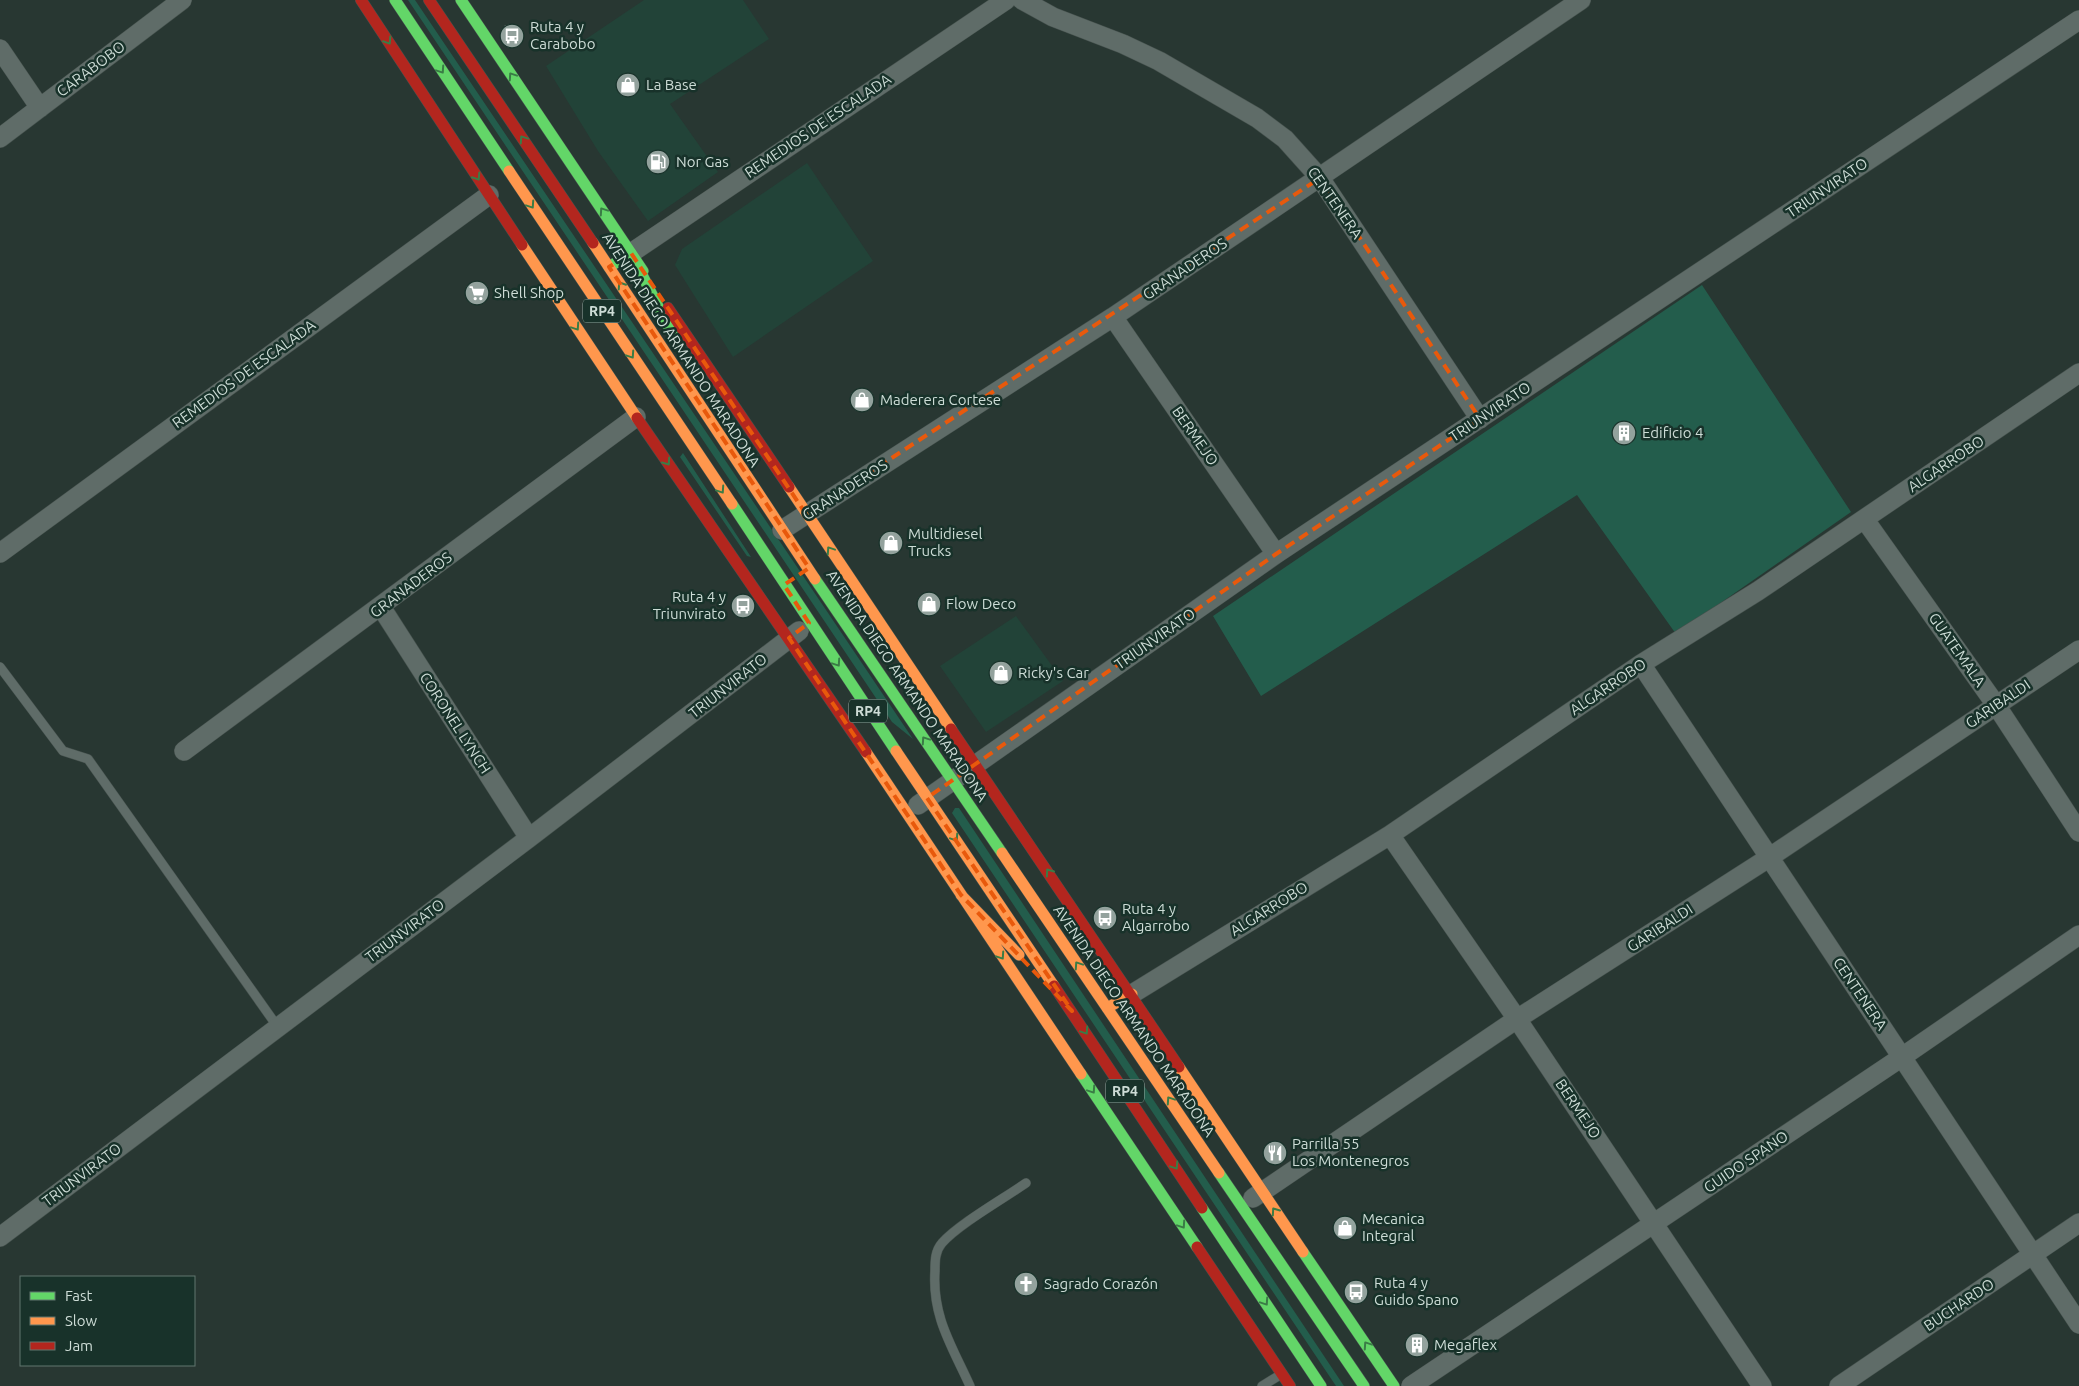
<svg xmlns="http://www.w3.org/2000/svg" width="2079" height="1386" viewBox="0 0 2079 1386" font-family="Ubuntu,sans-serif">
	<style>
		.built { fill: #224338 }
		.green { fill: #235d4c }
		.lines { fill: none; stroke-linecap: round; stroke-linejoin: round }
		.lane-casing { stroke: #46524e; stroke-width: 10 }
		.street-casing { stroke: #46524e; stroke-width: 20 }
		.fast-casing { stroke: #46524e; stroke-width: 12 }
		.slow-casing { stroke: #46524e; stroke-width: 12 }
		.jam-casing { stroke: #46524e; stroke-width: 12 }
		.lane { stroke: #5f6c68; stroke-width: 9 }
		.street { stroke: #5f6c68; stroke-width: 19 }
		.fast { stroke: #63d668; stroke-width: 11 }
		.slow { stroke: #ff974d; stroke-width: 11 }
		.jam { stroke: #b3261e; stroke-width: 11 }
		.oneway { stroke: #3a7c46 }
		.marked { fill: none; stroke: #e8590c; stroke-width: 4; stroke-dasharray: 10 6; stroke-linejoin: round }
		.labels { text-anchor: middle; stroke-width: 5; stroke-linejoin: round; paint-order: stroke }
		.shield { fill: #18322a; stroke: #97a9a2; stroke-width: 1 }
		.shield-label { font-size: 14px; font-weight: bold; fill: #cddcd6 }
		.poi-label { font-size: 15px; fill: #cddcd6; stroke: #18322a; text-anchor: start }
		.street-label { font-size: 15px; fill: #cddcd6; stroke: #18322a }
	</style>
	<rect width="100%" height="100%" fill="#283732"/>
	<path class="built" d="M644,0H743L769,39L670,104L718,172L648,221L598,151L546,66Z
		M807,163L873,261L733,357L675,265L682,249Z
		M1016,616L1063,681L986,732L940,666Z"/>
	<path class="green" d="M408,0H415L913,739L892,722Z
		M1702,285L1851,512L1676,634L1577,495L1261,696L1213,616Z
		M683,453L751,557L747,556L680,457Z
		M955,808H959L1344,1386H1336L952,813Z"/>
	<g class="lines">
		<g class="lane-casing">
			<path id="lane" d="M0,667L63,751L88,759L277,1026
				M970,1386C952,1346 932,1317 935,1271C935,1261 935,1251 942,1243C959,1224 1003,1199 1026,1183
				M1262,1386L1280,1375"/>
		</g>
		<g class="street-casing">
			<path id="street" d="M1022,0L1053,17L1123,44L1159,61L1257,118L1285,139L1320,178L1480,419
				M0,49L40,108
				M0,138L182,0
				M631,253L1006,0
				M1113,317L1276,554
				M1865,520L1996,705L2079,832
				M782,530L1113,317L1581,0
				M0,553L489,195
				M381,607L529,838
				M1641,664L2079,1324
				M184,751L636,417
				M918,805L1276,554L2079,20
				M1390,835L1517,1019L1762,1386
				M1132,994L1390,835L1641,664L1758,591L2079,373
				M1253,1198L1517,1019L1770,857L2079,650
				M0,1237L529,838L799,631
				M1411,1386L1902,1057L2079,935
				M1839,1386L2079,1223"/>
		</g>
		<g class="fast-casing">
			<path id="fast" d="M395,0L509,171
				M461,0L643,271
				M609,267L631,253L674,338
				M732,504L896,751
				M815,579L1002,853
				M1081,1074L1197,1247
				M1219,1173L1364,1386
				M1202,1208L1321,1386
				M1303,1252L1394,1386"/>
		</g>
		<g class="slow-casing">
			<path id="slow" d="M509,171L732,504
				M593,243L815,579
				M522,245L637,418
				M789,487L951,729
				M896,751L1054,986
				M866,752L1081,1074
				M1002,853L1219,1173
				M961,895L1019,955
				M1107,1008L1132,994
				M1179,1067L1303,1252"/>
		</g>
		<g class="jam-casing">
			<path id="jam" d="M361,0L522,245
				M429,0L593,243
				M668,308L789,487
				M637,418L866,752
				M951,729L1179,1067
				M1054,986L1202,1208
				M1197,1247L1290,1386"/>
		</g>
		<use href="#lane" class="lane"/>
		<use href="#street" class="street"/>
		<use href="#fast" class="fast"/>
		<use href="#slow" class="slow"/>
		<use href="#jam" class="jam"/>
	</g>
	<defs><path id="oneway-chevron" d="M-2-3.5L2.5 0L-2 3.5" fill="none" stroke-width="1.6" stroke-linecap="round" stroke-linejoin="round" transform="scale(1.25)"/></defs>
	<g class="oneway">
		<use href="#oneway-chevron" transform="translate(388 41) rotate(57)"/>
		<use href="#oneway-chevron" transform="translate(441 70) rotate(56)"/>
		<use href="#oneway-chevron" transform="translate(512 76) rotate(-124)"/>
		<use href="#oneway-chevron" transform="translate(523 139) rotate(-124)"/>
		<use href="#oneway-chevron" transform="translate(477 177) rotate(57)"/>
		<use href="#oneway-chevron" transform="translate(531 205) rotate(56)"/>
		<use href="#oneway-chevron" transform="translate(603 211) rotate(-124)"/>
		<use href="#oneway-chevron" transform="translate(621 285) rotate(-123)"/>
		<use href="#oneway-chevron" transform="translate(576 327) rotate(56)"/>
		<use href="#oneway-chevron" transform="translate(631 355) rotate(56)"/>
		<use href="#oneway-chevron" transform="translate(667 462) rotate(55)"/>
		<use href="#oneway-chevron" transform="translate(721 490) rotate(56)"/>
		<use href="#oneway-chevron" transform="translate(830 550) rotate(-124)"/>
		<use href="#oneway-chevron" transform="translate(837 663) rotate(56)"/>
		<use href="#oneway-chevron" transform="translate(925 740) rotate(-124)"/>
		<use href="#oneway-chevron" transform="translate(955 838) rotate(56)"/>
		<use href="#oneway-chevron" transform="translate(1049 872) rotate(-125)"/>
		<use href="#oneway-chevron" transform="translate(1001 956) rotate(56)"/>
		<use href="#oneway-chevron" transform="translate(1078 965) rotate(-124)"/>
		<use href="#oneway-chevron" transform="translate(1085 1031) rotate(56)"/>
		<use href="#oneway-chevron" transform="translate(1092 1090) rotate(56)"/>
		<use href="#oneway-chevron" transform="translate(1170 1100) rotate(-124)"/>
		<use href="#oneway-chevron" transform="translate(1175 1166) rotate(56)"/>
		<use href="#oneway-chevron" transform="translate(1275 1211) rotate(-125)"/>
		<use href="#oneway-chevron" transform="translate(1182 1225) rotate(56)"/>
		<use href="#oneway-chevron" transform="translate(1265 1302) rotate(56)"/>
		<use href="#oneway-chevron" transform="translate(1367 1345) rotate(-124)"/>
	</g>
	<path class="marked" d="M1320,178L1480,419L1276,554L927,798L1072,1011L961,895L789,638L809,623L784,585L809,568L609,267L631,253L806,514Z"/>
	<defs>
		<g id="bus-disc" transform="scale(1.25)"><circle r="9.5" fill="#93a29d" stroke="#18322a"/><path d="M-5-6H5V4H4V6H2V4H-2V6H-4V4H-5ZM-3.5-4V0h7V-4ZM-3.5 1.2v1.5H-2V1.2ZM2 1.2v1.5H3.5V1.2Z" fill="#fff"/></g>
		<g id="shop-disc" transform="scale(1.25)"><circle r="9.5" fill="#93a29d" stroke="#18322a"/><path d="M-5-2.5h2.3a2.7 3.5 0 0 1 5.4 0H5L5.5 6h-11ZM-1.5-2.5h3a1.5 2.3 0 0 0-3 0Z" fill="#fff"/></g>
		<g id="fuel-disc" transform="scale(1.25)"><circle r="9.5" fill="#93a29d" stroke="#18322a"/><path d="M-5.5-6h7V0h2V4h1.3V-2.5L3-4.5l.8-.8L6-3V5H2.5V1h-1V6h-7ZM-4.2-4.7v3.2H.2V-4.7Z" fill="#fff"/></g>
		<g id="supermarket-disc" transform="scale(1.25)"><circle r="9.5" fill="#93a29d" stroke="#18322a"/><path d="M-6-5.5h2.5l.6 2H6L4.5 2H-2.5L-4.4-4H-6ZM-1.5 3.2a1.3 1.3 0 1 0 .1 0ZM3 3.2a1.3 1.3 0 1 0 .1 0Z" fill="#fff"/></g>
		<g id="building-disc" transform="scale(1.25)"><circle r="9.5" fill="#93a29d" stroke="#18322a"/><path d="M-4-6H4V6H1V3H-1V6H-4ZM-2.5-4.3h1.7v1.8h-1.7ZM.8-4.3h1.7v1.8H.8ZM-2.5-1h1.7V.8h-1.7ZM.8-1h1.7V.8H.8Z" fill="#fff"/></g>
		<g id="restaurant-disc" transform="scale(1.25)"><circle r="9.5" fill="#93a29d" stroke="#18322a"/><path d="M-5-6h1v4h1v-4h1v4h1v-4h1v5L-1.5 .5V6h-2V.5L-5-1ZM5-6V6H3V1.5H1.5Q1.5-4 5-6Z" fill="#fff"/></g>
		<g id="church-disc" transform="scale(1.25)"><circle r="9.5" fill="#93a29d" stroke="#18322a"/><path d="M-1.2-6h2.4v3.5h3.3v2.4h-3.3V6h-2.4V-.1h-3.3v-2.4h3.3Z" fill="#fff"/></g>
	</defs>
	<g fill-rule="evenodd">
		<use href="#bus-disc" x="512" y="36"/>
		<use href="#shop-disc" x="628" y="85"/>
		<use href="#fuel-disc" x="658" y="162"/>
		<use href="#supermarket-disc" x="477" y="293"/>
		<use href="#shop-disc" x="862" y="400"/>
		<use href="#building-disc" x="1624" y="433"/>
		<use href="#shop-disc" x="891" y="543"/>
		<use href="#shop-disc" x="929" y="604"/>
		<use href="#bus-disc" x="743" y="606"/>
		<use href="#shop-disc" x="1001" y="673"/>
		<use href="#bus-disc" x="1105" y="918"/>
		<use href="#restaurant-disc" x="1275" y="1153"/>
		<use href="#shop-disc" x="1345" y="1228"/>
		<use href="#church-disc" x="1026" y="1284"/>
		<use href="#bus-disc" x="1356" y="1292"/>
		<use href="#building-disc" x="1417" y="1345"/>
	</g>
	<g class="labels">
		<g class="shield">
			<rect x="583" y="299.5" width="38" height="23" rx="4"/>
			<rect x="849" y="699.5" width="38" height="23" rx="4"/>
			<rect x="1106" y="1079.5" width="38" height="23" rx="4"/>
		</g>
		<g class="shield-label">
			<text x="602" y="316">RP4</text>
			<text x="868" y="716">RP4</text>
			<text x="1125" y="1096">RP4</text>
		</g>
		<g class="poi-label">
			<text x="530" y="32">Ruta 4 y<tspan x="530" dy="17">Carabobo</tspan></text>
			<text x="646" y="90">La Base</text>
			<text x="676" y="167">Nor Gas</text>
			<text x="494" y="298">Shell Shop</text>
			<text x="880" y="405">Maderera Cortese</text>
			<text x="1642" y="438">Edificio 4</text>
			<text x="908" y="539">Multidiesel<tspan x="908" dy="17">Trucks</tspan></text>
			<text x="726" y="602" text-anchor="end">Ruta 4 y<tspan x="726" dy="17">Triunvirato</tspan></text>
			<text x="946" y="609">Flow Deco</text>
			<text x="1018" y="678">Ricky's Car</text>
			<text x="1122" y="914">Ruta 4 y<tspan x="1122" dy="17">Algarrobo</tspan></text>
			<text x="1292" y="1149">Parrilla 55<tspan x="1292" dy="17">Los Montenegros</tspan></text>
			<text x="1362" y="1224">Mecanica<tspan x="1362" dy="17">Integral</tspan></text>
			<text x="1374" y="1288">Ruta 4 y<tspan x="1374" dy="17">Guido Spano</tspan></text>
			<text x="1044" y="1289">Sagrado Corazón</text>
			<text x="1434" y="1350">Megaflex</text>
		</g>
		<g class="street-label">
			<text transform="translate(91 69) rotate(-37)" y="5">CARABOBO</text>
			<text transform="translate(818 126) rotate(-34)" y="5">REMEDIOS DE ESCALADA</text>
			<text transform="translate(1827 188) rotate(-34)" y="5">TRIUNVIRATO</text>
			<text transform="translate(1335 203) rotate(55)" y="5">CENTENERA</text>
			<text transform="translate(1185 269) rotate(-34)" y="5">GRANADEROS</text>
			<text transform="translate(681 350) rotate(57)" y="5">AVENIDA DIEGO ARMANDO MARADONA</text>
			<text transform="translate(244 374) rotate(-36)" y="5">REMEDIOS DE ESCALADA</text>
			<text transform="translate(1490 412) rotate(-34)" y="5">TRIUNVIRATO</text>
			<text transform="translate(1195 436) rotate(55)" y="5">BERMEJO</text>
			<text transform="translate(1946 464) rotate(-34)" y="5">ALGARROBO</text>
			<text transform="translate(845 490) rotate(-33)" y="5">GRANADEROS</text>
			<text transform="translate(411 585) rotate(-37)" y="5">GRANADEROS</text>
			<text transform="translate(1155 639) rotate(-35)" y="5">TRIUNVIRATO</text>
			<text transform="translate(1957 650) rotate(55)" y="5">GUATEMALA</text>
			<text transform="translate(728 686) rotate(-38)" y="5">TRIUNVIRATO</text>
			<text transform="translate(907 686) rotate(56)" y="5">AVENIDA DIEGO ARMANDO MARADONA</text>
			<text transform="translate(1608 687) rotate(-34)" y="5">ALGARROBO</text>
			<text transform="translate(1998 704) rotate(-34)" y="5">GARIBALDI</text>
			<text transform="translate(455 723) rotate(57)" y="5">CORONEL LYNCH</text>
			<text transform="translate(1269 909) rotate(-32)" y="5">ALGARROBO</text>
			<text transform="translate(1660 928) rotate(-33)" y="5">GARIBALDI</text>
			<text transform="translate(405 931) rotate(-37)" y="5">TRIUNVIRATO</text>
			<text transform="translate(1860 994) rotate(56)" y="5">CENTENERA</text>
			<text transform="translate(1134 1021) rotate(56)" y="5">AVENIDA DIEGO ARMANDO MARADONA</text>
			<text transform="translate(1578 1109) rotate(56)" y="5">BERMEJO</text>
			<text transform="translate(1746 1162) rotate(-34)" y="5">GUIDO SPANO</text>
			<text transform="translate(82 1175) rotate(-37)" y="5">TRIUNVIRATO</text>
			<text transform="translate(1959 1305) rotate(-34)" y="5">BUCHARDO</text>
		</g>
	</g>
	<rect x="20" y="1276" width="175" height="90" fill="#18322a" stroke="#60766f"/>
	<rect x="30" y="1292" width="25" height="8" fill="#63d668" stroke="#60766f"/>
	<text x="65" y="1301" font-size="15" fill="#cddcd6">Fast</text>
	<rect x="30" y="1317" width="25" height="8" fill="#ff974d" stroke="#60766f"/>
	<text x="65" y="1326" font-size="15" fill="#cddcd6">Slow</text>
	<rect x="30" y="1342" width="25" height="8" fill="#b3261e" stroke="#60766f"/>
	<text x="65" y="1351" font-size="15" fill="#cddcd6">Jam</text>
</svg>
